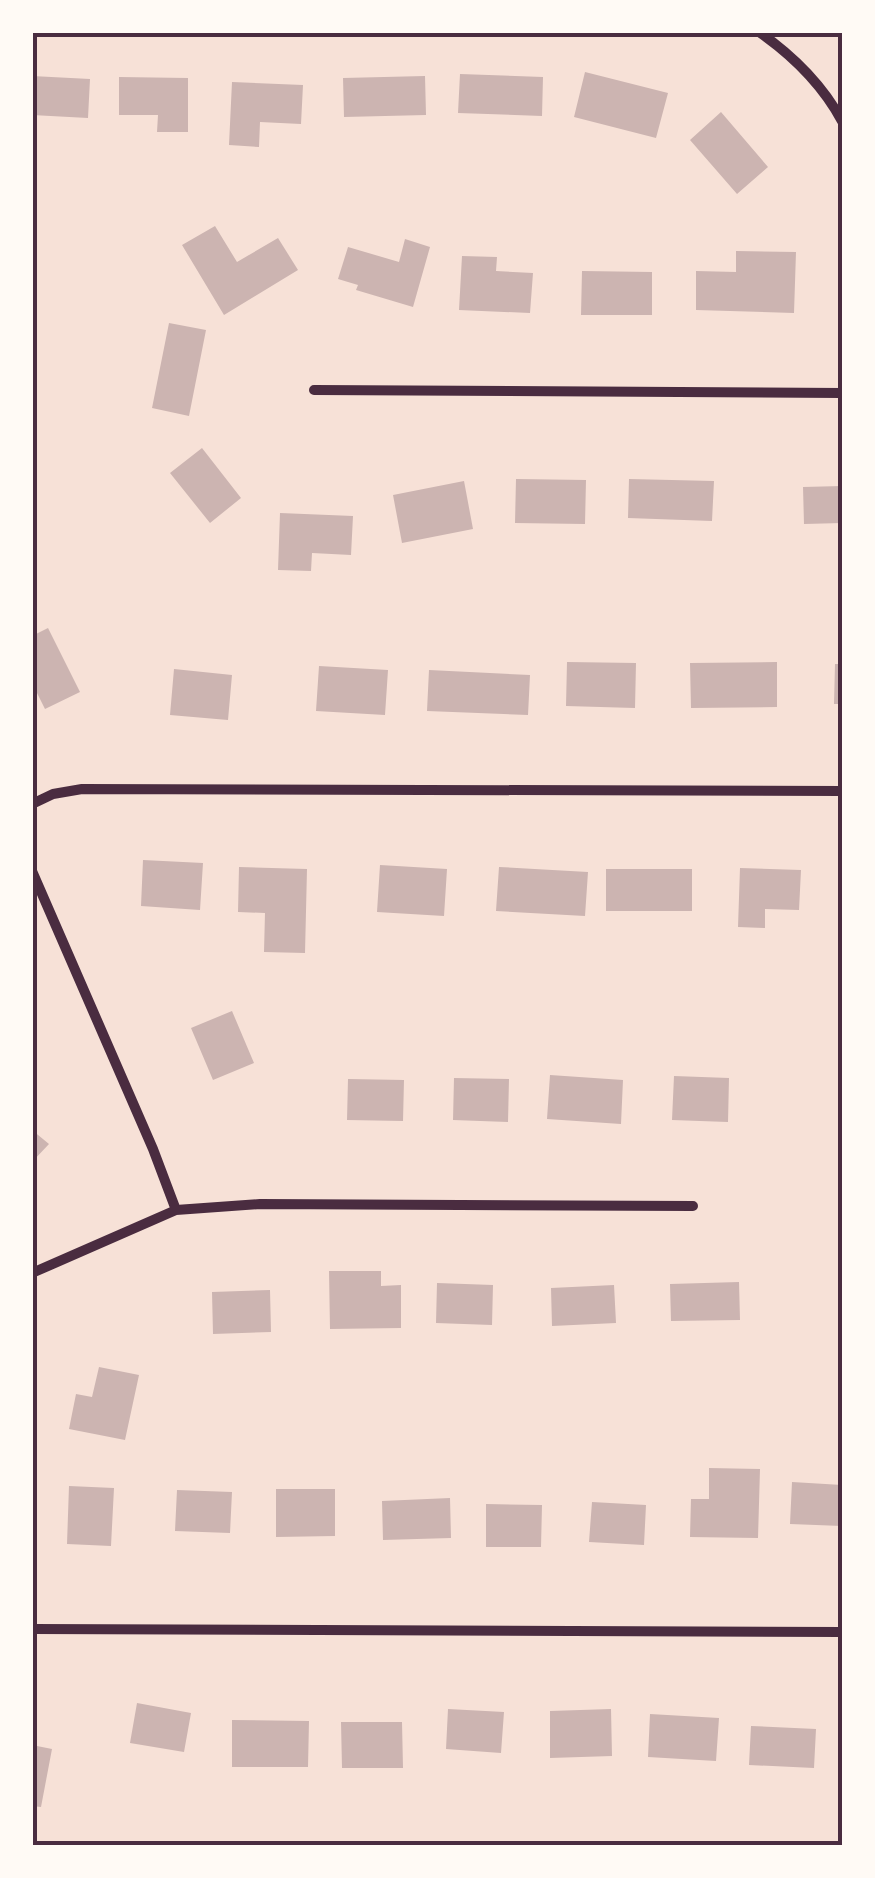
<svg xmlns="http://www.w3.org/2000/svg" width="875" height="1878" viewBox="0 0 875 1878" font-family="Karla,sans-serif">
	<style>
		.building { fill: #ccb4b1 }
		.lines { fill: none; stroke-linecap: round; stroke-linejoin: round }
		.minor { stroke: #4a2c40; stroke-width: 10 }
		.neatline { fill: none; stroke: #4a2c40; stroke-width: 4 }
	</style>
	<rect width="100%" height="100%" fill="#f7e1d7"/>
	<path class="building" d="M585,72L668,93L656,138L574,117Z
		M460,74L543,77L542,116L458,113Z
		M32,76L90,79L88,118L32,115Z
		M425,76L426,115L344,117L343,78Z
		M119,77L188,78V132H157L158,115H119Z
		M232,82L303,85L301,124L260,122L259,147L229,145Z
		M721,112L768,167L737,194L690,140Z
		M215,226L237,262L278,238L298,270L224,315L182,245Z
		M405,239L430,247L413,307L356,290L358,285L338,279L348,247L399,262Z
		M736,251L796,252L794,313L696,310V271L736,272Z
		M462,256L497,257L496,271L533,273L530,313L459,310Z
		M582,271L652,272V315H581Z
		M169,323L206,330L189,416L152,408Z
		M202,448L241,498L210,523L170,473Z
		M516,479L586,480L585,524L515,523Z
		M629,479L714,481L712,521L628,518Z
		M464,481L473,529L402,543L393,495Z
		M842,486V523L804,524L803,487Z
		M280,513L353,516L351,555L312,553L311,571L278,570Z
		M48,628L80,692L45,709L32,683V636Z
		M567,662L636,663L635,708L566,706Z
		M777,662V707L691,708L690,663Z
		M835,664H842V704H834Z
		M319,666L388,670L385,715L316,711Z
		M174,669L232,675L228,720L170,715Z
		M429,670L530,675L528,715L427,711Z
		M143,860L203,863L200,910L141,906Z
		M380,865L447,869L444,916L377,912Z
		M239,867L307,869L305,953L264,952L265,913L238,912Z
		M499,867L588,872L585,916L496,911Z
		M740,868L801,870L799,910L765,909V928L738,927Z
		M606,869H692V911H606Z
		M232,1011L254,1063L213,1080L191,1028Z
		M550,1075L623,1080L621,1124L547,1119Z
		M674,1076L729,1078L728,1122L672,1120Z
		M454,1078L509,1079L508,1122L453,1120Z
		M348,1079L404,1080L403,1121L347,1120Z
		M32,1130L49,1144L32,1162Z
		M329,1271H381V1286L401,1285V1328L330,1329Z
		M739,1282L740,1320L671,1321L670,1284Z
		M437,1283L493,1285L492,1325L436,1323Z
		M614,1285L616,1323L552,1326L551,1288Z
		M270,1290L271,1332L213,1334L212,1292Z
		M99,1367L139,1375L125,1440L69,1429L76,1394L92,1397Z
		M709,1468L760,1469L758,1538L690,1537L691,1499H709Z
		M792,1482L842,1485V1526L790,1524Z
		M69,1486L114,1488L111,1546L67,1544Z
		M276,1489H335V1536L276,1537Z
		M177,1490L232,1492L230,1533L175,1531Z
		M450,1498L451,1538L383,1540L382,1501Z
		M592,1502L646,1505L644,1545L589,1542Z
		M486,1504L542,1505L541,1547H486Z
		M137,1703L191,1713L184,1752L130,1743Z
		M448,1709L504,1712L501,1753L446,1749Z
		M611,1709L612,1756L550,1758V1711Z
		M650,1714L719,1718L716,1761L648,1757Z
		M232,1720L309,1721L308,1767H232Z
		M341,1722H402L403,1768H342Z
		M751,1726L816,1729L814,1768L749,1765Z
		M32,1745L52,1749L41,1807L32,1806Z"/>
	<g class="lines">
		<path class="minor" d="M759,32C792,55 823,86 842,121
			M314,390L842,393
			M32,804L53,794L82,789L842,791
			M32,871L153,1149L176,1210
			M32,1273L176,1210L260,1204L693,1206
			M32,1629L842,1632"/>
	</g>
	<rect width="875" height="1878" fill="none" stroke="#fffaf5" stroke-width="70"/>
	<rect x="35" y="35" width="805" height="1808" class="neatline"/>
</svg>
